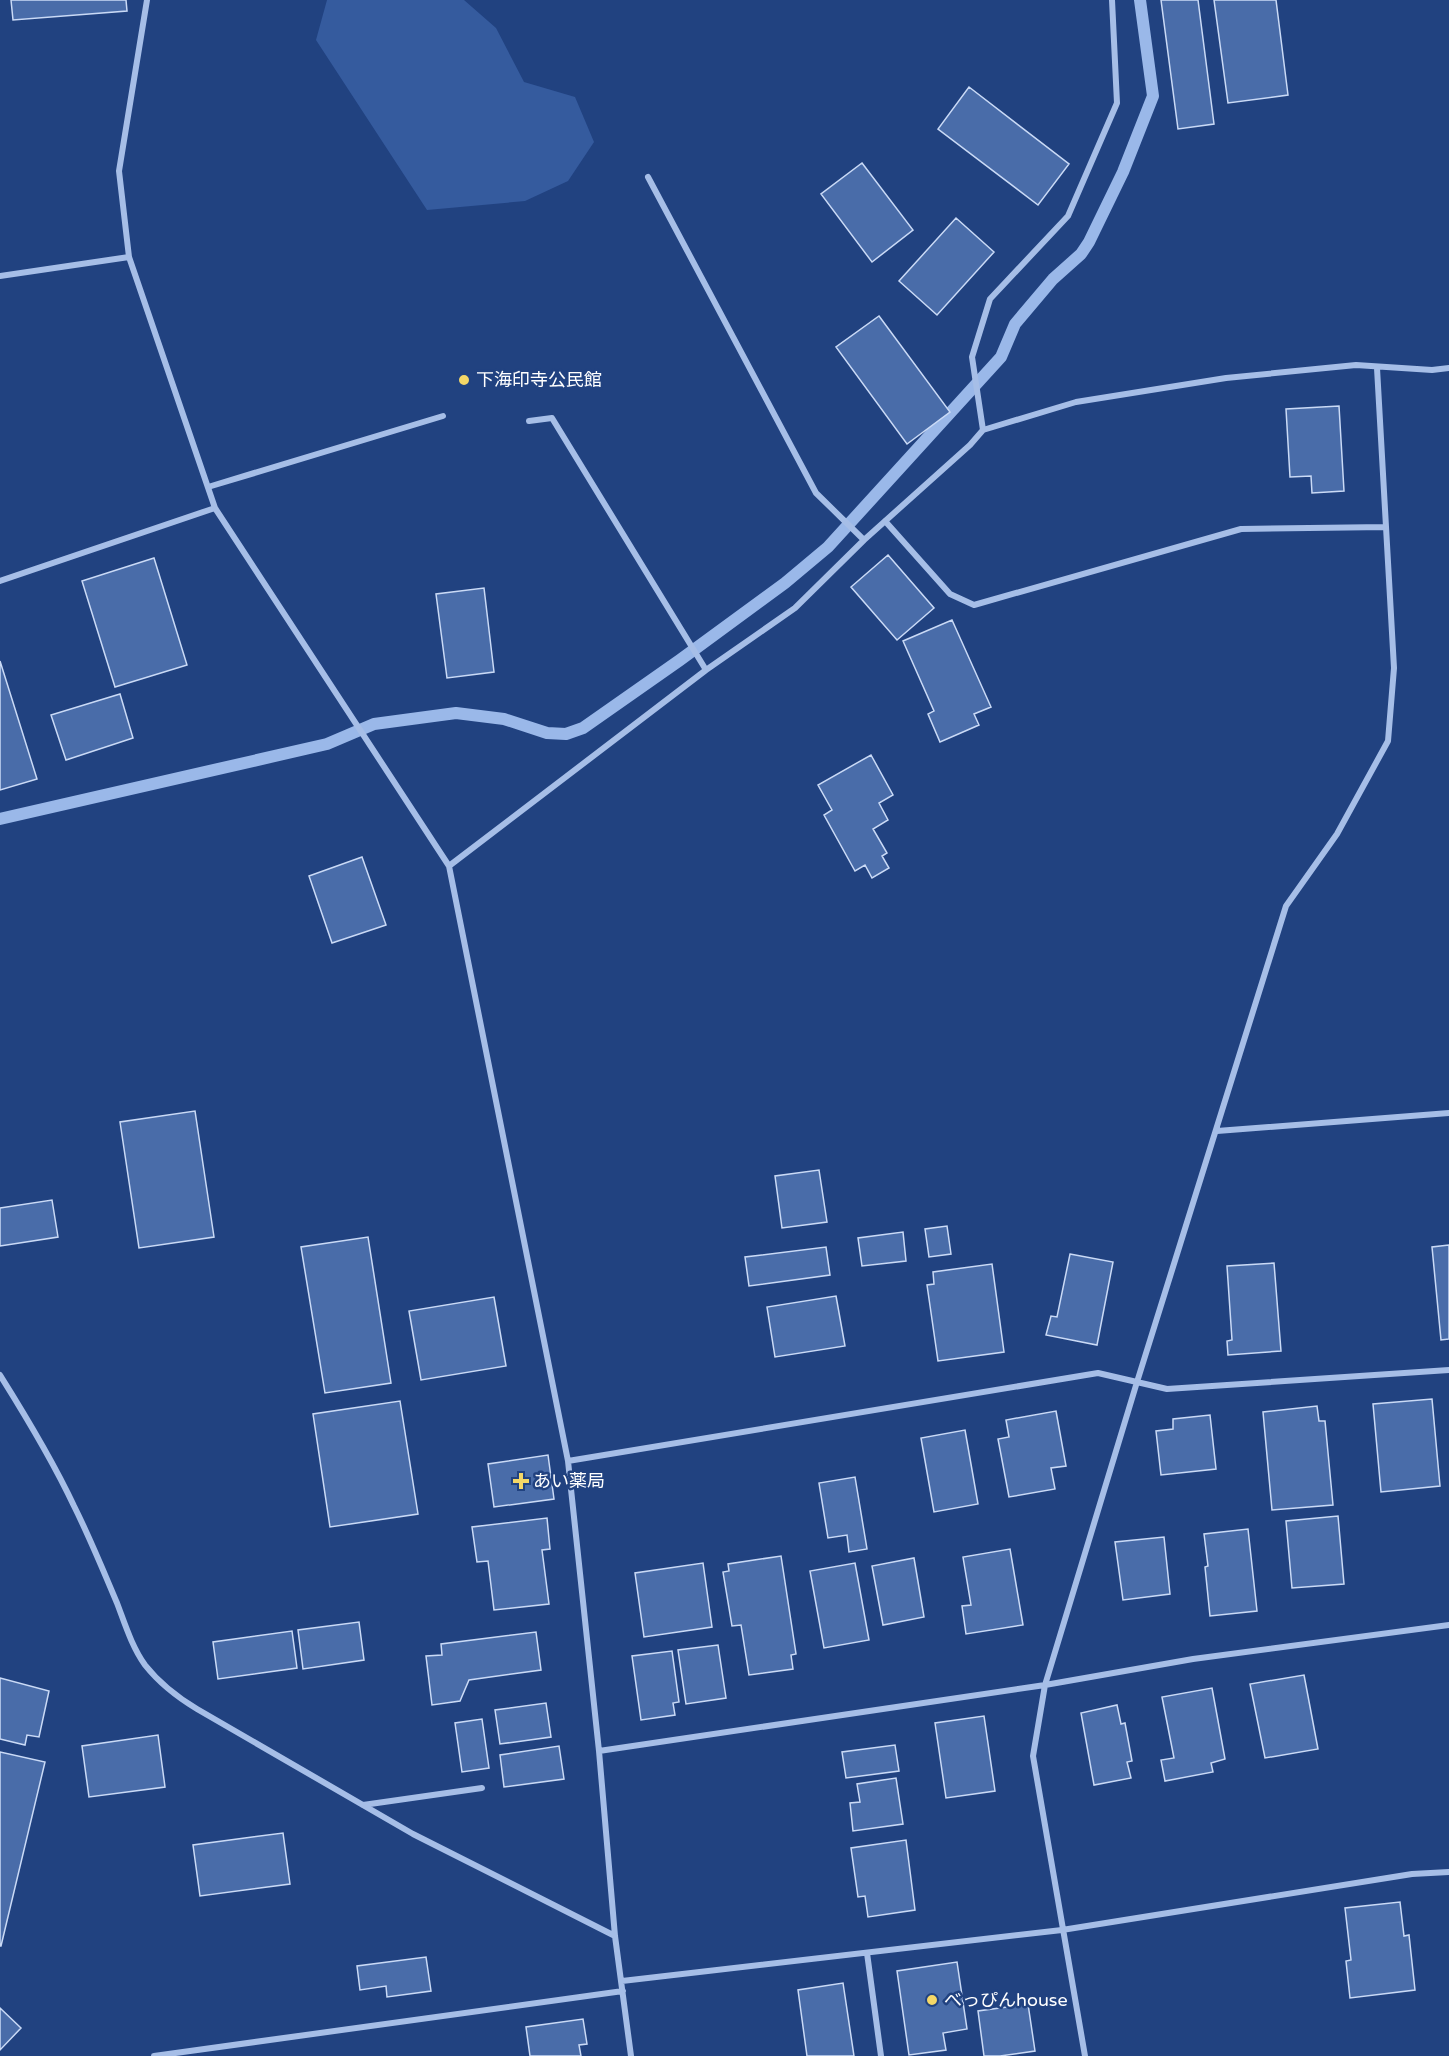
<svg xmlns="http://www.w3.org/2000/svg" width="1449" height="2056" viewBox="0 0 1449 2056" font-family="'Varela Round','Noto Sans JP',sans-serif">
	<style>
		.green { fill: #355b9e }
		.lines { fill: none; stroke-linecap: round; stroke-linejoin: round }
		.stream { stroke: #9ab8e9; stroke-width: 12 }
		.building { fill: #496ca9; stroke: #cadaf6; stroke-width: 1.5 }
		.minor { stroke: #a6bee7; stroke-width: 6 }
		.poi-dot { fill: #f4d767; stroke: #214280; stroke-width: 2 }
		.labels { text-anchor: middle; stroke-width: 5; stroke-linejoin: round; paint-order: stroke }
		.poi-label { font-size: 18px; fill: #fff; stroke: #214280; text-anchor: start }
	</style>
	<rect width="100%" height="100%" fill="#214280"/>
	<path class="green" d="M327,0H464L496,28L524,82L575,97L594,142L568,181L525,201L427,210L316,40Z"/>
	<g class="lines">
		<path class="stream" d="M0,819L327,744L374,724L456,713L504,719L547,733L566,734L583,728L680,660L785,583L828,547L1001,357L1015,324L1053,279L1081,254L1089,242L1123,172L1153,96L1140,0"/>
	</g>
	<path class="building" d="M11,0H126L127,11L13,20Z
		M1161,0H1198L1214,124L1178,129Z
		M1214,0H1276L1288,95L1228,103Z
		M969,87L1069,164L1038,205L938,129Z
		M862,163L913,230L872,262L821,194Z
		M956,218L994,252L937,315L899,281Z
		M879,316L950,412L907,444L836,347Z
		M1339,406L1344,491L1312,493L1311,476L1290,477L1286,409Z
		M888,555L934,608L897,640L851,587Z
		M154,558L187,665L115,687L82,581Z
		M484,588L494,672L447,678L436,594Z
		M952,620L991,707L974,714L979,725L940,742L928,714L934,711L903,641Z
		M0,661L37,779L0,790Z
		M120,694L133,738L66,760L51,715Z
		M871,755L893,795L879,803L888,820L873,829L887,853L882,856L889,868L872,878L865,865L855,871L824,815L832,810L818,785Z
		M362,857L386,925L332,943L309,876Z
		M195,1111L214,1237L139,1248L120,1122Z
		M819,1170L827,1222L782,1228L775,1176Z
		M52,1200L58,1237L0,1246V1208Z
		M947,1226L951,1254L929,1257L925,1229Z
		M903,1232L906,1261L862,1266L858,1238Z
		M368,1237L391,1383L325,1393L301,1247Z
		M1449,1245V1339L1441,1340L1432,1247Z
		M826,1247L830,1275L749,1286L745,1257Z
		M1070,1254L1113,1262L1097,1345L1046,1335L1051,1316L1057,1317Z
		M1274,1263L1281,1351L1228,1355L1227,1341L1232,1340L1227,1266Z
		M992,1264L1004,1352L938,1361L927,1285L934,1284L933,1272Z
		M836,1296L845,1346L775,1357L767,1307Z
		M494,1297L506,1366L421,1380L409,1311Z
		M1432,1399L1440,1486L1381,1492L1373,1404Z
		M400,1401L418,1514L330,1527L313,1414Z
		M1317,1406L1319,1421H1325L1333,1505L1272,1510L1263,1412Z
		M1056,1411L1066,1466L1051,1468L1055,1489L1009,1497L998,1439L1009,1437L1006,1420Z
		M1210,1415L1216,1469L1161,1475L1156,1431L1173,1429V1419Z
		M965,1430L978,1504L934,1512L921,1438Z
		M548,1455L554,1499L494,1507L488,1464Z
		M855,1477L867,1549L849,1552L847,1535L828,1538L819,1483Z
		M1338,1516L1344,1584L1292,1588L1286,1521Z
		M547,1518L550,1549L542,1550L549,1604L494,1610L488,1561L477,1562L472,1527Z
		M1248,1529L1257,1611L1210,1616L1205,1567L1208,1566L1204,1534Z
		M1164,1537L1170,1594L1123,1600L1115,1542Z
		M1010,1549L1023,1625L966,1634L962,1606L971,1605L963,1557Z
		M781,1556L796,1654L791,1655L793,1669L749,1675L741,1625L732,1626L723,1572L729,1571L728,1564Z
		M914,1558L924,1617L883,1625L872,1566Z
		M703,1563L712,1627L644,1637L635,1573Z
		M855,1563L869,1640L824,1648L810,1571Z
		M359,1622L364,1660L303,1669L298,1630Z
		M292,1631L297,1668L218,1679L213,1642Z
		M536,1632L541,1670L469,1680L460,1701L432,1705L426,1656L442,1655L441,1644Z
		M718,1645L726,1698L686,1704L678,1650Z
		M672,1651L679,1702L673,1703L675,1715L641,1720L632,1656Z
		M1304,1675L1318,1749L1265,1758L1250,1684Z
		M0,1678L49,1691L39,1737L27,1735L25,1745L0,1739Z
		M1212,1688L1225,1759L1211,1763L1213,1772L1165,1781L1161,1760L1174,1758L1162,1697Z
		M546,1703L551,1737L500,1744L495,1710Z
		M1117,1705L1121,1724L1125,1723L1132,1761L1127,1762L1131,1778L1094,1785L1081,1713Z
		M984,1716L995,1791L946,1798L935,1723Z
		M482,1719L489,1768L462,1772L455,1723Z
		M158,1735L165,1787L89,1797L82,1746Z
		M895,1745L899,1771L846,1778L842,1752Z
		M559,1746L564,1779L504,1787L500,1755Z
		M0,1752L45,1762L1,1946H0Z
		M896,1778L903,1824L853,1831L850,1803L860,1802L857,1784Z
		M283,1833L290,1884L200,1896L193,1845Z
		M906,1840L915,1910L868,1917L865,1896L858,1897L851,1848Z
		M1400,1902L1404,1936L1409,1935L1415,1990L1350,1998L1346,1961L1351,1960L1345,1908Z
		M426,1957L431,1991L387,1997L386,1986L360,1990L357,1966Z
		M957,1962L967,2029L943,2033L946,2050L909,2055L897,1971Z
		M843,1983L854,2056H807L798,1990Z
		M1028,2004L1035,2051L1000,2056H984L978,2011Z
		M0,2008L21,2028L0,2050Z
		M583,2019L587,2044L579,2045L581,2056H530L526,2027Z"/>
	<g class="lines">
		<path class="minor" d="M147,0L119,171L129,257L215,508L449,866L568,1461L599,1751L615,1936L631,2056
			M648,177L816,493L864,540
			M0,276L129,257
			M529,421L552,418L706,670
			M983,430L972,357L990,299L1068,216L1117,103L1112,0
			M208,487L443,416
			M885,521L950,594L974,605L1241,529L1386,527
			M0,581L215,508
			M449,866L706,670L795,608L864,540L970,445L983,430L1076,402L1226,378L1356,365L1432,370L1449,368
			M1217,1131L1449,1113
			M0,1375C27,1418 53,1461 74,1506C90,1538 103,1570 117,1603C125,1624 132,1647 145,1665C160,1684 177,1697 197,1709L413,1834L615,1936
			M568,1461L1098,1373L1167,1389L1449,1370
			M599,1751L1045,1685L1193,1659L1449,1625
			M363,1805L482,1788
			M867,1953L881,2056
			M622,1981L1062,1930L1412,1874L1449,1872
			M154,2056L623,1991
			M1085,2056L1033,1756L1045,1685L1137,1382L1286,906L1337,834L1388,741L1394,668L1377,368"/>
	</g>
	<g class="poi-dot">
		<circle cx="464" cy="380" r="6"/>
		<path d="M518 1472h6v6h6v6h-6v6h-6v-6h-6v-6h6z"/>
		<circle cx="932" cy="2000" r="6"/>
	</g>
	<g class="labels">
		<g class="poi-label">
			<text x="476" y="386">下海印寺公民館</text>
			<text x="533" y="1487">あい薬局</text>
			<text x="944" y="2006">べっぴんhouse</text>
		</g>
	</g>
</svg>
